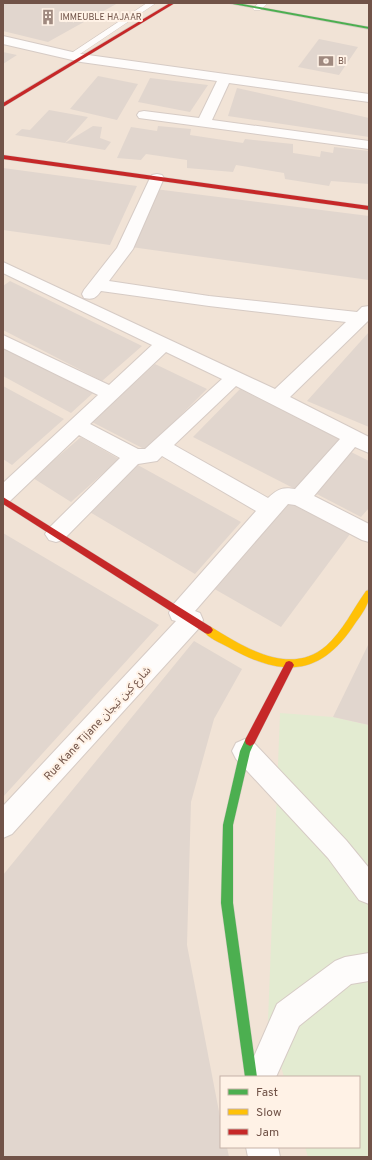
<svg xmlns="http://www.w3.org/2000/svg" width="372" height="1160" viewBox="0 0 372 1160" font-family="Overpass,'Noto Sans Arabic',sans-serif">
	<style>
		.residential { fill: #f1e3d6; fill-rule: evenodd }
		.green { fill: #e3ebd1 }
		.building { fill: #e1d6ce }
		.lines { fill: none; stroke-linecap: round; stroke-linejoin: round }
		.lane-casing { stroke: #d6cbc5; stroke-width: 1 }
		.street-casing { stroke: #d6cbc5; stroke-width: 2 }
		.fast-casing { stroke: #d6cbc3; stroke-width: 1 }
		.slow-casing { stroke: #d6cbc3; stroke-width: 1 }
		.jam-casing { stroke: #d6cbc3; stroke-width: 1 }
		.lane { fill: #fefcfb; fill-rule: evenodd }
		.street { fill: #fefcfb; fill-rule: evenodd }
		.fast { fill: #4caf50; fill-rule: evenodd }
		.slow { fill: #ffc107; fill-rule: evenodd }
		.jam { fill: #c62828; fill-rule: evenodd }
		.labels { text-anchor: middle; stroke-width: 4; stroke-linejoin: round; paint-order: stroke }
		.far-poi-label { font-size: 9px; fill: #715348; stroke: #fff2e6; text-anchor: start }
		.street-label { font-size: 11px; fill: #715348; stroke: #fff2e6 }
	</style>
	<rect width="100%" height="100%" fill="#f5eee6"/>
	<path class="residential" d="M3,3H369V1157H3ZM221,1077H359V1147H221Z"/>
	<path class="green" d="M280,713L333,717L369,725V1157H308L305,1147H359V1077H284L268,1021Z"/>
	<path class="building" d="M3,3H118L48,42L3,31Z
		M319,39L358,47L339,75L298,67Z
		M3,52L17,55L3,64Z
		M98,76L138,84L117,120L70,109Z
		M150,78L208,85L190,112L138,102Z
		M237,88L369,118V137L228,116Z
		M49,110L88,117L65,143L15,135L22,129L30,130Z
		M93,126L102,127L100,138L111,142L105,150L65,143Z
		M158,126L191,129L190,135L243,143L245,139L293,144V153L320,157L321,151L333,153L334,147L369,151V184L331,181L329,186L285,179L284,173L236,165L233,172L187,168V160L146,154L141,160L117,158L131,127L157,131Z
		M3,168L137,186L110,245L3,230Z
		M155,189L369,216V280L131,247Z
		M10,281L142,346L102,381L3,330V286Z
		M369,332V427L307,401Z
		M3,346L93,393L71,413L3,376Z
		M155,364L207,389L146,450L92,422Z
		M3,386L64,419L12,465L3,459Z
		M241,388L342,436L297,490L193,437Z
		M81,437L119,459L71,502L33,478Z
		M347,450L369,461V508L361,517L311,491Z
		M136,464L241,522L195,574L88,511Z
		M283,499L350,534L281,627L211,587Z
		M3,533L159,625L3,797Z
		M194,641L242,669L214,719L191,802L187,945L221,1122V1147H227L229,1157H3V875Z
		M369,643V725L333,717Z"/>
	<g class="lines">
		<g class="lane-casing">
			<path id="lane" d="M147,3H156L74,58L71,59L67,56Z
				M259,3H268L260,10H254L253,8Z"/>
		</g>
		<g class="street-casing">
			<path id="street" d="M3,36L81,54L369,94V102L229,83L212,120L369,141V149L139,118L137,115L139,112L144,111L199,118L217,81L81,62L3,44Z
				M157,174L162,175L164,178L133,249L109,281L209,296L357,312L362,307L369,306V320L290,397L369,437V453L355,447L314,496L369,524V542L362,540L295,505L288,504L195,611L200,613L203,620L200,627L12,834L3,838V806L176,621L172,620L169,613L172,606L256,511L162,456L157,461L138,464L63,540L56,542L49,540L45,534L49,528L120,458L79,435L10,501L3,503V483L98,395L3,348V335L109,385L152,345L3,273V262L275,389L346,322L209,306L101,291C96,298 93,300 84,298L82,294L84,290L117,248L150,178L152,175ZM166,352L222,379L145,449H138L90,424ZM236,386L340,439L295,489C282,487 278,489 268,498L174,445Z
				M245,739L254,743L346,840L369,868V904L359,900L328,858L236,759L232,751L236,743Z
				M369,953V981L351,984L299,1026L276,1077H245L277,1004L335,961L345,957Z
				M246,1147H278L280,1157H248Z"/>
		</g>
		<g class="fast-casing">
			<path id="fast" d="M227,3H237L369,27V29Z
				M250,736L254,738L255,741L250,752L233,825V903L257,1077H245L221,903L223,825L240,751L246,738Z"/>
		</g>
		<g class="slow-casing">
			<path id="slow" d="M369,590C369,594 370,599 368,602C365,611 357,620 352,628C317,679 278,675 228,647C221,643 207,638 203,630L205,627L208,626L211,627C244,647 290,677 326,646C343,631 353,609 366,591Z"/>
		</g>
		<g class="jam-casing">
			<path id="jam" d="M170,3H175L3,107V103Z
				M3,155L369,206V210L3,159Z
				M3,497L211,627L213,630L211,633L208,634L205,633L3,504Z
				M289,661L292,662L294,665L254,744L250,746L246,744L245,741L246,738L286,662Z"/>
		</g>
		<use href="#lane" class="lane"/>
		<use href="#street" class="street"/>
		<use href="#fast" class="fast"/>
		<use href="#slow" class="slow"/>
		<use href="#jam" class="jam"/>
	</g>
	<defs>
		<g id="building-bare" transform="scale(1.2)"><path d="M-4-6H4V6H1V3H-1V6H-4ZM-2.5-4.3h1.7v1.8h-1.7ZM.8-4.3h1.7v1.8H.8ZM-2.5-1h1.7V.8h-1.7ZM.8-1h1.7V.8H.8Z" fill="#9f897f" stroke="#fff2e6" stroke-width="2.5" paint-order="stroke"/></g>
		<g id="bank-bare" transform="scale(1.2)"><path d="M-6-4H6V4H-6ZM0-2.3a2.3 2.3 0 1 0 0 4.6a2.3 2.3 0 1 0 0-4.6Z" fill="#9f897f" stroke="#fff2e6" stroke-width="2.5" paint-order="stroke"/></g>
	</defs>
	<g fill-rule="evenodd">
		<use href="#building-bare" x="48" y="17"/>
		<use href="#bank-bare" x="326" y="61"/>
	</g>
	<g class="labels">
		<g class="far-poi-label">
			<text x="60" y="20">IMMEUBLE HAJAAR</text>
			<text x="338" y="64">BI</text>
		</g>
		<g class="street-label">
			<text transform="translate(97 723) rotate(-47)" y="4">Rue Kane Tijane شارع كين تيجان</text>
		</g>
	</g>
	<rect width="372" height="1160" fill="none" stroke="#715348" stroke-width="8"/>
	<rect x="220" y="1076" width="140" height="72" fill="#fff2e6" stroke="#c6b2a7"/>
	<rect x="228" y="1089" width="20" height="6" fill="#4caf50" stroke="#c6b2a7"/>
	<text x="256" y="1096" font-size="12" fill="#715348">Fast</text>
	<rect x="228" y="1109" width="20" height="6" fill="#ffc107" stroke="#c6b2a7"/>
	<text x="256" y="1116" font-size="12" fill="#715348">Slow</text>
	<rect x="228" y="1129" width="20" height="6" fill="#c62828" stroke="#c6b2a7"/>
	<text x="256" y="1136" font-size="12" fill="#715348">Jam</text>
</svg>
